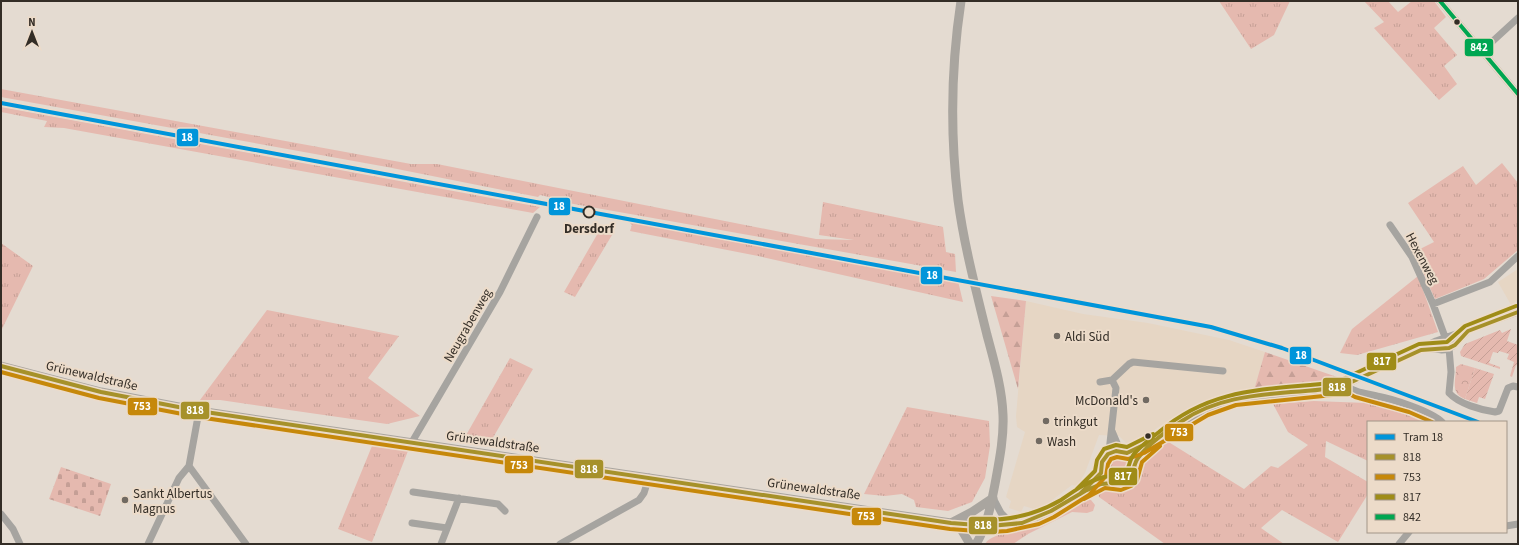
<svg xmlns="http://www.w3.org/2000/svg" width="1519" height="545" viewBox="0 0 1519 545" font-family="'Source Sans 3',sans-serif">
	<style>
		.built { fill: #e6d6c4 }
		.grass { fill: url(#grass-tufts) }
		.forest { fill: url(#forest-firs) }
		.cemetery { fill: url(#cemetery-stones) }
		.park { fill: url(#park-crowns) }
		.garden { fill: url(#garden-furrows) }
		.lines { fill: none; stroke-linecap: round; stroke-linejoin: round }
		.minor { stroke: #a6a4a0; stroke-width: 7 }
		.major { stroke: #a9a59f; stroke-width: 9 }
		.bus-1-casing { stroke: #ecdbc9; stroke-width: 7 }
		.bus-2-casing { stroke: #ecdbc9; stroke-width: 7 }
		.bus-3-casing { stroke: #ecdbc9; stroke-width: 7 }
		.bus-4-casing { stroke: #ecdbc9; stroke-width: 7 }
		.bus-1 { stroke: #a6912a; stroke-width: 4 }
		.bus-2 { stroke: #c6880a; stroke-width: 4 }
		.bus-3 { stroke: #9f8c17; stroke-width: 4 }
		.bus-4 { stroke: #00a651; stroke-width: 4 }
		.tram-1-casing { stroke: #ecdbc9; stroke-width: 7 }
		.tram-1 { stroke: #0095da; stroke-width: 4 }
		.bus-dot { fill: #332d26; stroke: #ecdbc9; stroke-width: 1.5 }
		.stop-dot { fill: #ecdbc9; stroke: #332d26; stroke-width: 2 }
		.poi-dot { fill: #716a62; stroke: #ecdbc9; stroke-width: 1.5 }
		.labels { text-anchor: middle; stroke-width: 4; stroke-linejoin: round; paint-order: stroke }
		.stop-label { font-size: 13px; font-weight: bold; fill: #332d26; stroke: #ecdbc9 }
		.street-label { font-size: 13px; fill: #332d26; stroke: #ecdbc9 }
		.poi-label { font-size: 13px; fill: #332d26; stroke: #ecdbc9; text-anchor: start }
		.line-badge { stroke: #ecdbc9; stroke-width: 1.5 }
		.badge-label { font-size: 11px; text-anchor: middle; font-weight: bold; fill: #fff }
	</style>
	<defs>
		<pattern id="grass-tufts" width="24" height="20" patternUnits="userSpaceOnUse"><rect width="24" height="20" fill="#e5b9af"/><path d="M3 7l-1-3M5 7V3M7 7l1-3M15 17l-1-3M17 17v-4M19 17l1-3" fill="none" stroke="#c59f96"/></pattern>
		<pattern id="forest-firs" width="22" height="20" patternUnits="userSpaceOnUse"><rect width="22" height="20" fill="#e5b9af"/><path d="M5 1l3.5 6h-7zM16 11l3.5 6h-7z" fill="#c59f96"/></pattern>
		<pattern id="cemetery-stones" width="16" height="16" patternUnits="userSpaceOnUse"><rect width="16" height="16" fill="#e5b9af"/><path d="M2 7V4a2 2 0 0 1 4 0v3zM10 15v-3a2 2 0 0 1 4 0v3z" fill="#c59f96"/></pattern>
		<pattern id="park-crowns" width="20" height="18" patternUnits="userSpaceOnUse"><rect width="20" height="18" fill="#e5b9af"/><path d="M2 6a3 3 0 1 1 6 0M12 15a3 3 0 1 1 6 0" fill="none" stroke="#c59f96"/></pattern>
		<pattern id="garden-furrows" width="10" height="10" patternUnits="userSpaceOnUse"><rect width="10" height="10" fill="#e5b9af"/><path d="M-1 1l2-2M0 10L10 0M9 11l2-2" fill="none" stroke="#c59f96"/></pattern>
	</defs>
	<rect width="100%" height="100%" fill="#e4dbd1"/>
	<path class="built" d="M1518,269V300L1511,305L1498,282Z
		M1026,301L1083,314L1148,323L1229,340L1265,352L1254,390L1223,395L1201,404L1160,426L1134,444L1126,443L1119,436L1099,435L1085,473L1077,486L1072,485L1043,507L1034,509L1024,506L1021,512L1009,508L1011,501L1006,497L1025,432L1017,427L1016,416Z"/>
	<path class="grass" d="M1219,1H1290L1274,35L1251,49Z
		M1364,1H1388L1398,12L1412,1H1434L1446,17L1434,28L1457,55L1444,66L1457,84L1439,100L1374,28L1384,22Z
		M1,89L411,164H437L816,239L854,240L819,235L823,202L943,227L946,252L955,254L956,272L557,201L553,198L540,195L538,197L387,167L1,97Z
		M1,107L540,207L533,213L64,128L44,127L47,121L1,112Z
		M1502,163L1518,183V250L1484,279L1435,299L1414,252L1434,242L1408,203L1463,166L1476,185Z
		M628,221L958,281L963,302L758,256L630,231L632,225Z
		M598,233L612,235L575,297L564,292Z
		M1,243L33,266L1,331Z
		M1418,276L1438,332L1357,355L1340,353L1352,329Z
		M267,310L399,336L368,378L420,416L387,424L220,400H200Z
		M510,358L533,369L491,441L465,437Z
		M1314,401L1367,403L1431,422H1368V461L1326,441L1325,457L1368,482V494L1338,542L1282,510L1261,528L1284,544H1165L1099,497L1098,492L1107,487L1116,490L1127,489L1137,481L1144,462L1167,441L1244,489L1271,466L1278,468L1308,445L1288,432L1273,404Z
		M907,407L989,421L990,446L985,478L972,502L948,511L916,507L914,500L902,494L885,496L864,494Z
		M372,446L408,451L372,542L338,529Z
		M1105 467a13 13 0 1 1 26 0a13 13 0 1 1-26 0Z
		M1084,498L1091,500L1095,505L1093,511L1087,513L1072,512L1028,534L1013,544H985C992,532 1021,531 1033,527C1052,522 1069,509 1084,498Z"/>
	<path class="forest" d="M991,296L1026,301L1018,389Z
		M1265,352L1337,377L1326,382L1254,390Z"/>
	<path class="cemetery" d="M61,467L111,484L100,516L49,499Z"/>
	<path class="park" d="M1461,364L1475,368L1465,399C1450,393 1456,381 1456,367Z"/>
	<path class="garden" d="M1511,329L1507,341L1518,345V366L1516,365L1512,377L1510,376L1514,362L1507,359L1509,354L1499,351L1498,353L1493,352L1489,363L1500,367V369L1461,356L1460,352L1465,344L1500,330L1502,333Z
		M1475,368L1494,374L1485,399L1479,397L1477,403L1465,399Z"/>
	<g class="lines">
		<path class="minor" d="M1440,1L1518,94
			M1482,51L1518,18
			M1390,225L1412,257L1433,304L1449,348L1451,372L1449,393C1459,404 1481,410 1495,412L1499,411L1508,388L1513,386L1518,387
			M1433,304L1490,282L1518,256
			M1425,349C1431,348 1436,349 1442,350C1453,350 1459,339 1466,333
			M1100,382L1112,380L1129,364L1133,362L1223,371
			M1345,385C1356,393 1365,393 1377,396C1393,399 1431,411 1442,422
			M1112,431L1120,450
			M412,442L500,292L537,217
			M1100 468a17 17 0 1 1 34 0a17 17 0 1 1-34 0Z
			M1109,452L1116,388L1112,380
			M1127,453C1167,439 1192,409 1235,399L1332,389L1345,385L1436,341L1518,312
			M1134,464L1139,457L1157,442
			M189,466L246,544
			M1085,491L1088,486L1101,473
			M413,492L498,504L505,511
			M993,498L1001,513L1013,525
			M1,514L13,529L20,544
			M412,523L447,528
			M985,526C1006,527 1029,524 1049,514C1070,504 1086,488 1108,482
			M1506,526L1518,524
			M148,544L179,478L189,466L199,411
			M441,544L459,498
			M560,544L639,500L644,493L649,477
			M1399,544L1409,532"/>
		<path class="major" d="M961,1C951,67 950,133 958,200C964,245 976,290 987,335C994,361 1002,388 1003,415C1004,438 999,462 995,484C991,505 987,526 976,544
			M1,366L101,392L199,411L951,523L985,526
			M951,523L972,512L993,498
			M958,524L970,544"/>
		<g class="bus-1-casing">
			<path id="bus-1" d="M1,366L101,392L199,411L951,523L990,526L1022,523L1051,511L1085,491L1101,484L1126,482C1135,476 1132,466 1138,458C1149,443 1167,431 1182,421C1214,399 1253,395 1291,392C1309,391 1327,390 1345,385L1421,350L1449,348L1455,345L1468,331L1518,312
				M1080,494L1101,473L1102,462L1108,454L1116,451L1127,453L1154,440"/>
		</g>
		<g class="bus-2-casing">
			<path id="bus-2" d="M1,372L99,398L198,417L950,529L990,532L1007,531L1039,524L1054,517L1089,495L1106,476L1108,464L1111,459L1117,457L1128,459L1144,453L1208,415L1236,405L1333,395L1347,391
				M1342,390L1355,397L1409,412L1432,422
				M1084,499L1105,488L1121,490L1131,486L1137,480L1142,462L1160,446"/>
		</g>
		<g class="bus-3-casing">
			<path id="bus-3" d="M1077,489L1095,471L1097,460L1104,449L1116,445L1127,447L1153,434
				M985,520C1013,520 1037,514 1061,500C1074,491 1088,481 1104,477C1110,475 1116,478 1122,477C1130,471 1128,461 1134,454C1141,446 1151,438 1159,432C1212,387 1265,390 1331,383L1343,379L1419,344L1447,342L1465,326L1516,306"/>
		</g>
		<g class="bus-4-casing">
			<path id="bus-4" d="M1440,1L1518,94"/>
		</g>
		<use href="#bus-1" class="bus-1"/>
		<use href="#bus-2" class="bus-2"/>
		<use href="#bus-3" class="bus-3"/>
		<use href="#bus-4" class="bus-4"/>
		<g class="tram-1-casing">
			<path id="tram-1" d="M1,103L1211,327L1282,348L1478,422"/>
		</g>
		<use href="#tram-1" class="tram-1"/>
	</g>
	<g class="bus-dot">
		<circle cx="1457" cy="22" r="3.5"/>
		<circle cx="1148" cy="436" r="3.5"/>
	</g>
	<circle class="stop-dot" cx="589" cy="212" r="5.5"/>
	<g class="poi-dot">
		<circle cx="1057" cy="336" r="4"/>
		<circle cx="1146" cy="400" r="4"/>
		<circle cx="1046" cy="421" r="4"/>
		<circle cx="1039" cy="441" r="4"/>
		<circle cx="125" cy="500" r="4"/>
	</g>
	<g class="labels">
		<g class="stop-label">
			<text x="589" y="233">Dersdorf</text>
		</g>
		<g class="street-label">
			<text transform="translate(1423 258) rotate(62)" y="5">Hexenweg</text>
			<text transform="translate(467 325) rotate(-60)" y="5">Neugrabenweg</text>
			<text transform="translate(92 375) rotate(13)" y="5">Grünewaldstraße</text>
			<text transform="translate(493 441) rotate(8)" y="5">Grünewaldstraße</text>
			<text transform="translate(814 488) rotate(8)" y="5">Grünewaldstraße</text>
		</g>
		<g class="poi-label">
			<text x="1065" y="341">Aldi Süd</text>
			<text x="1138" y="405" text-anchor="end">McDonald's</text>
			<text x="1054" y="426">trinkgut</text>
			<text x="1047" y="446">Wash</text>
			<text x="133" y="498">Sankt Albertus<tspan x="133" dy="15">Magnus</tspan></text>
		</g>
	</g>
	<g class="line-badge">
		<rect x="1464" y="38" width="30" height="19" rx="4" fill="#00a651"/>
		<rect x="176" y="128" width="23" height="19" rx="4" fill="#0095da"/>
		<rect x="548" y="197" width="23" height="19" rx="4" fill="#0095da"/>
		<rect x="920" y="266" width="23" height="19" rx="4" fill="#0095da"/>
		<rect x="1289" y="346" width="23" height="19" rx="4" fill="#0095da"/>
		<rect x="1366" y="352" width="31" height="19" rx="4" fill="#9f8c17"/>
		<rect x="1322" y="377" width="30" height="20" rx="4" fill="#a6912a"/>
		<rect x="127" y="397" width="31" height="19" rx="4" fill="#c6880a"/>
		<rect x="180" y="401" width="30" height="19" rx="4" fill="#a6912a"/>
		<rect x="1164" y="423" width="30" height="19" rx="4" fill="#c6880a"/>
		<rect x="504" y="455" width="30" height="19" rx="4" fill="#c6880a"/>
		<rect x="574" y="459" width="30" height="20" rx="4" fill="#a6912a"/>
		<rect x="1108" y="467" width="30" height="19" rx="4" fill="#9f8c17"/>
		<rect x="851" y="507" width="31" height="19" rx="4" fill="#c6880a"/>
		<rect x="968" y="516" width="30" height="19" rx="4" fill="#a6912a"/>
	</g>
	<g class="badge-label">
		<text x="1479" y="51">842</text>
		<text x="187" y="141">18</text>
		<text x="559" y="210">18</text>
		<text x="932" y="279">18</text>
		<text x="1301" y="359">18</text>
		<text x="1382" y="365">817</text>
		<text x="1337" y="391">818</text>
		<text x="142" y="410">753</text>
		<text x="195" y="414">818</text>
		<text x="1179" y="436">753</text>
		<text x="519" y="469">753</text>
		<text x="589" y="473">818</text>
		<text x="1123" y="480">817</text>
		<text x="866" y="520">753</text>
		<text x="983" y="529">818</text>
	</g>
	<rect width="1519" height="545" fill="none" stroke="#332d26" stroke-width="4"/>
	<rect x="1367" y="421" width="140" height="112" fill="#ecdbc9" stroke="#a29588"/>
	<rect x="1375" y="434" width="20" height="6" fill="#0095da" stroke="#a29588"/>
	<text x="1403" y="441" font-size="12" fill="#332d26">Tram 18</text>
	<rect x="1375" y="454" width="20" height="6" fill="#a6912a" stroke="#a29588"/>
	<text x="1403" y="461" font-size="12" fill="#332d26">818</text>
	<rect x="1375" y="474" width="20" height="6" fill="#c6880a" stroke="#a29588"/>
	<text x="1403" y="481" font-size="12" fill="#332d26">753</text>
	<rect x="1375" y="494" width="20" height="6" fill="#9f8c17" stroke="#a29588"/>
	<text x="1403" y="501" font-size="12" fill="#332d26">817</text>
	<rect x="1375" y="514" width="20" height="6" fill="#00a651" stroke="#a29588"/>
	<text x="1403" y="521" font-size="12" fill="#332d26">842</text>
	<g transform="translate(32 32)" stroke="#ecdbc9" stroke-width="3" paint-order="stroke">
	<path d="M0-3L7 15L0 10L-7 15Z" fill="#332d26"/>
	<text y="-6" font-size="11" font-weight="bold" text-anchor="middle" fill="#332d26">N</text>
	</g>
</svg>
